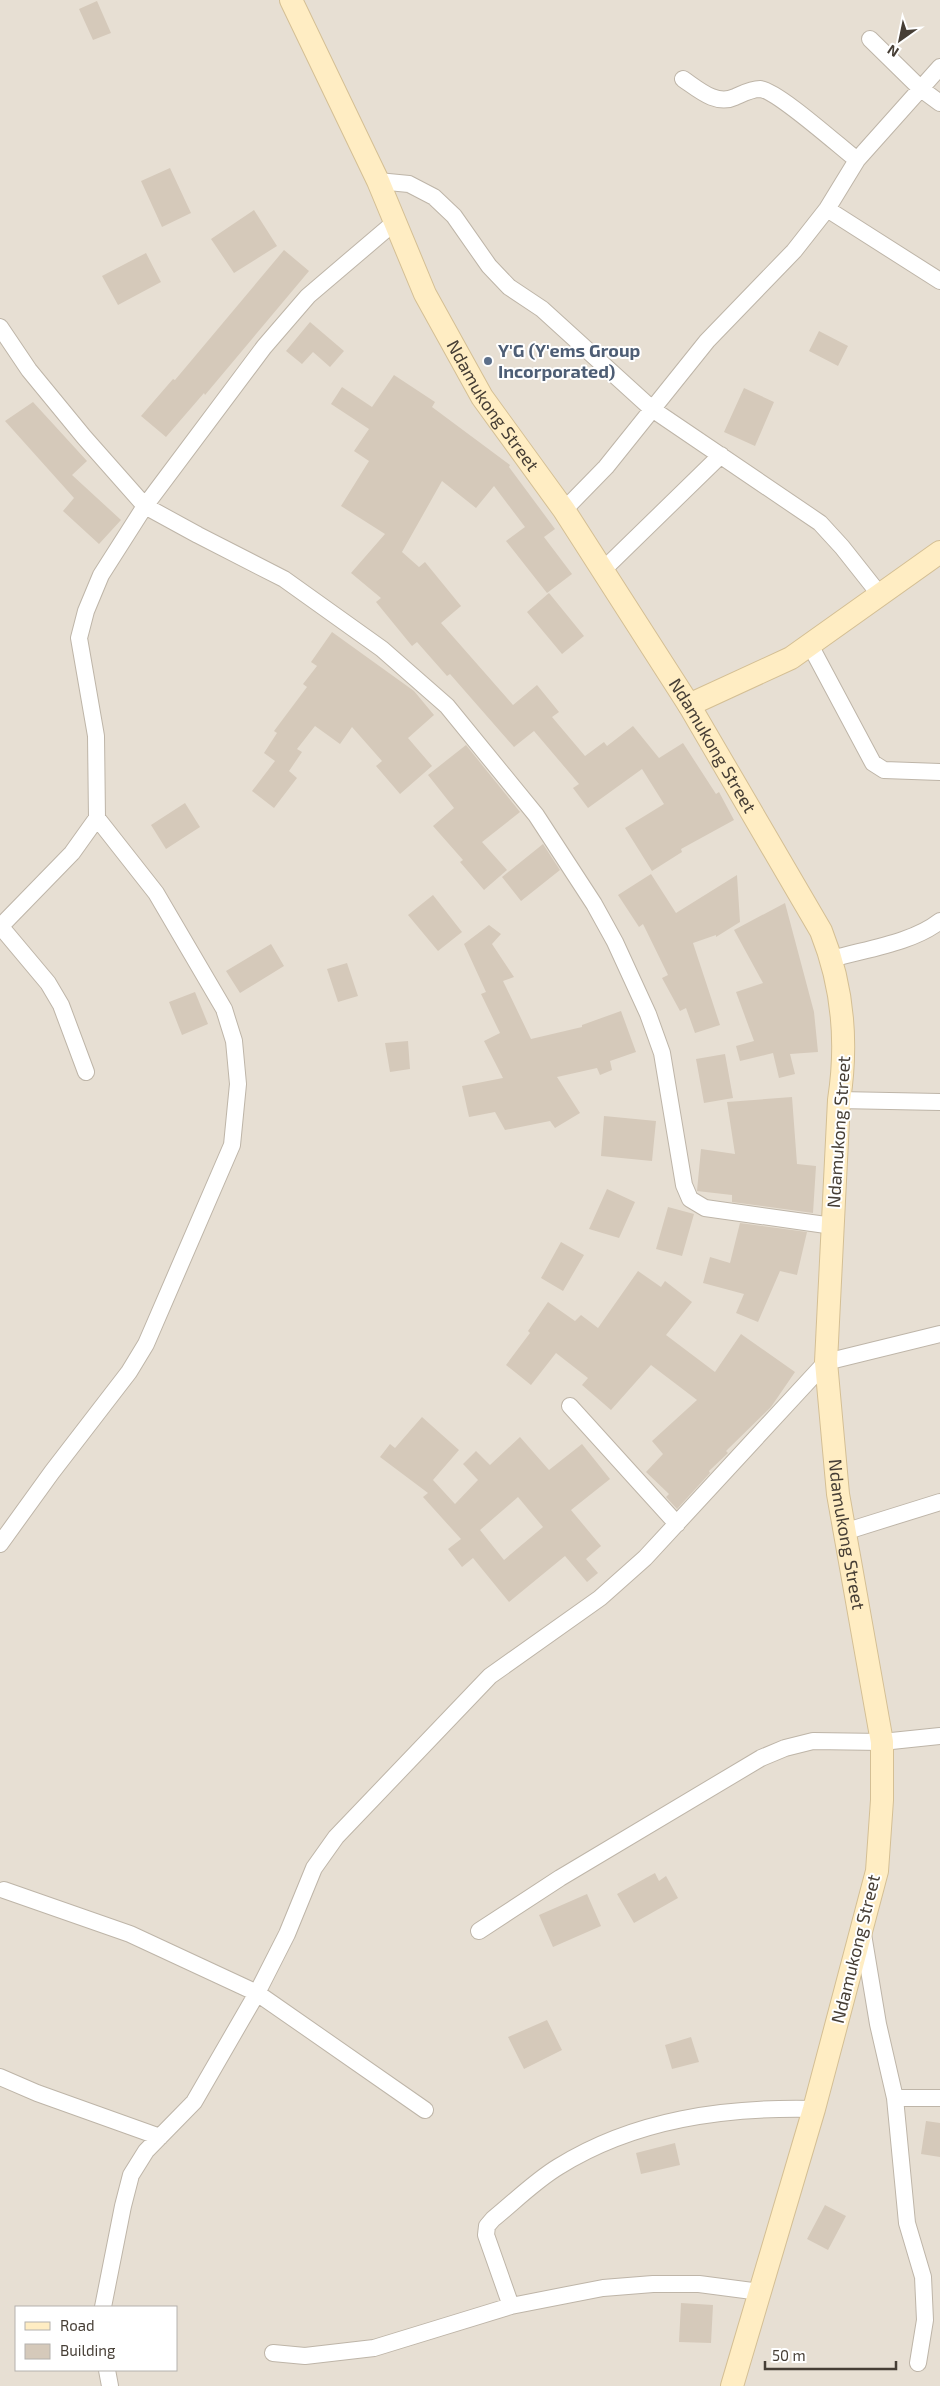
<svg xmlns="http://www.w3.org/2000/svg" width="940" height="2386" viewBox="0 0 940 2386" font-family="'Exo 2',sans-serif">
	<style>
		.residential { fill: #e7dfd3; fill-rule: evenodd }
		.building { fill: #d5c9ba; fill-rule: evenodd }
		.lines { fill: none; stroke-linecap: round; stroke-linejoin: round }
		.street-casing { stroke: #beb5a8; stroke-width: 18 }
		.secondary-casing { stroke: #d4bf94; stroke-width: 24 }
		.street { stroke: #fff; stroke-width: 16 }
		.secondary { stroke: #ffedc3; stroke-width: 22 }
		.service-dot { fill: #5c6f8a; stroke: #fff; stroke-width: 2 }
		.labels { text-anchor: middle; stroke-width: 4; stroke-linejoin: round; paint-order: stroke }
		.service-label { font-size: 18px; font-weight: bold; fill: #4e5e75; stroke: #fff; text-anchor: start }
		.street-label { font-size: 18px; fill: #463e35; stroke: #fff }
	</style>
	<rect width="100%" height="100%" fill="#f3eee5"/>
	<path class="residential" d="M0,0H940V2386H0ZM16,2307H176V2370H16Z"/>
	<path class="building" d="M97,1L111,33L93,40L79,9Z
		M170,168L191,213L162,227L141,181Z
		M254,210L277,246L234,273L211,239Z
		M284,250L309,271L205,395L204,393L166,437L141,416L173,379L175,380Z
		M146,253L161,282L118,305L102,276Z
		M310,322L344,351L330,367L313,352L302,364L286,351Z
		M819,331L848,346L838,366L809,351Z
		M394,375L435,402L432,407L510,465L509,467L555,529L544,537L572,574L547,593L506,541L525,527L494,486L476,508L442,481L402,552L419,567L425,562L461,606L441,623L513,705L537,685L559,712L552,717L585,756L604,742L607,746L633,726L659,758L683,743L716,794L719,792L734,820L681,849L682,852L652,871L625,828L664,804L642,769L588,808L573,788L579,784L534,731L514,747L450,674L447,676L417,642L412,646L376,602L381,598L351,573L385,534L341,506L369,461L354,451L369,429L331,404L342,387L372,407Z
		M744,388L774,402L755,446L724,432Z
		M33,402L87,461L72,475L121,520L99,544L63,511L74,498L5,421Z
		M549,593L584,636L562,654L527,612Z
		M332,632L414,691L434,715L408,738L432,766L400,794L376,766L382,761L352,727L340,744L315,726L297,749L302,752L289,771L297,778L274,808L252,791L275,761L264,753L277,733L274,731L307,687L303,684L317,666L311,662Z
		M466,745L520,812L482,842L507,870L484,890L460,862L463,860L433,826L454,808L428,775Z
		M185,803L200,827L166,849L151,825Z
		M543,844L560,870L521,901L502,877Z
		M651,874L676,913L737,875L740,922L716,937V935L693,943L720,1025L695,1033L686,1008L680,1011L662,978L668,975L643,924L639,927L618,895Z
		M433,895L462,932L438,951L408,915Z
		M785,903L814,1012L818,1052L790,1054L795,1074L779,1078L773,1053L740,1061L736,1046L754,1041L736,992L763,983L734,930Z
		M489,925L501,934L492,944L514,977L503,981L531,1039L582,1027V1025L621,1011L636,1052L610,1061L612,1070L600,1075L597,1068L557,1077L580,1113L555,1128L550,1121L505,1130L495,1112L469,1117L462,1086L503,1078L484,1041L500,1033L481,994L486,992L464,944Z
		M271,944L284,966L240,993L226,971Z
		M347,963L358,996L338,1002L327,969Z
		M195,992L208,1024L182,1035L169,1002Z
		M408,1041L410,1069L390,1072L385,1043Z
		M725,1054L733,1098L704,1103L696,1059Z
		M792,1097L797,1164L816,1166L813,1213L732,1202V1195L697,1191L701,1149L735,1154L727,1102Z
		M604,1116L656,1121L652,1161L601,1156Z
		M607,1189L635,1202L619,1238L589,1229Z
		M668,1207L694,1214L682,1256L656,1249Z
		M740,1223L807,1232L797,1275L780,1271L758,1322L736,1313L744,1294L703,1283L710,1257L730,1263Z
		M561,1242L584,1255L563,1291L541,1278Z
		M638,1271L661,1287L665,1281L692,1302L666,1335L715,1372L741,1334L795,1372L771,1407L726,1451L728,1453L709,1471L710,1473L677,1509L666,1497L669,1494L646,1472L663,1454L652,1441L697,1400L651,1365L611,1410L582,1385L588,1378L556,1353L531,1385L506,1365L530,1333L528,1331L548,1302L575,1321L581,1315L598,1328Z
		M422,1417L459,1450L433,1480L455,1504L478,1480L463,1464L476,1451L490,1465L520,1437L549,1470L582,1444L610,1479L571,1510L601,1546L586,1559L598,1573L587,1582L565,1556L509,1602L473,1558L462,1567L448,1549L461,1539L423,1497L428,1493L380,1457L390,1444L395,1448ZM518,1497L543,1527L504,1560L480,1530Z
		M655,1873L659,1881L666,1876L678,1898L634,1923L617,1894Z
		M587,1894L601,1926L553,1947L539,1915Z
		M547,2020L562,2050L524,2069L508,2037Z
		M691,2037L699,2062L672,2069L665,2045Z
		M926,2121L940,2123V2157L921,2154Z
		M675,2143L680,2165L641,2174L636,2153Z
		M825,2205L846,2216L828,2250L807,2239Z
		M681,2303L713,2305L711,2343L679,2342Z"/>
	<g class="lines">
		<g class="street-casing">
			<path id="street" d="M870,39L921,89L940,103
				M683,79C698,89 716,106 735,97C742,94 751,89 760,89C777,90 840,147 857,160
				M378,181L409,184L434,197L454,216L489,266L509,287L542,309L652,409L820,523L842,547L880,595
				M827,209L940,281
				M0,327L29,370L84,437L145,506L198,535L284,579L382,649L447,706L536,815L594,904L615,942L648,1014L662,1053L684,1185L690,1199L705,1208L833,1226
				M564,510L606,467L707,341L794,251L827,209L857,160L940,67
				M603,570L721,455
				M810,645L873,763L884,770L940,772
				M0,927L72,853L97,818L96,736L79,638L86,611L101,575L145,506L264,347L308,296L396,221
				M1,927L48,983L61,1005L86,1072
				M832,959C866,949 912,943 940,921
				M839,1100L940,1102
				M570,1406L677,1524
				M844,1532L940,1502
				M0,1544L52,1472L129,1372L146,1344L232,1145L238,1084L234,1041L224,1009L156,893L97,818
				M4,1890L130,1934L257,1993L425,2110
				M479,1931L560,1878L761,1758L785,1748L813,1741L882,1742L940,1736
				M863,1934L878,2024L895,2098L907,2223L923,2277L925,2320L918,2363
				M0,2077L37,2093L160,2137
				M895,2098H940
				M511,2306L486,2235L487,2226L493,2219C514,2202 535,2181 558,2167C635,2119 725,2107 814,2109
				M103,2307L123,2206L131,2175L146,2151L194,2102L257,1993L287,1934L314,1868L336,1837L490,1676L600,1598L645,1558L826,1362L940,1334
				M273,2353L305,2356L374,2348L511,2306L603,2288L653,2284H699L760,2292
				M107,2370L110,2386"/>
		</g>
		<g class="secondary-casing">
			<g id="secondary">
				<path id="s1" d="M291,0L378,181L425,294L482,397L564,510L689,705L821,931C843,986 848,1042 839,1100L826,1362L838,1494L882,1742V1800L877,1871L814,2109L732,2386"/>
				<path d="M689,705L791,658L940,552"/>
			</g>
		</g>
		<use href="#street" class="street"/>
		<use href="#secondary" class="secondary"/>
	</g>
	<circle class="service-dot" cx="488" cy="361" r="5"/>
	<g class="labels">
		<g class="service-label">
			<text x="498" y="357">Y'G (Y'ems Group<tspan x="498" dy="21">Incorporated)</tspan></text>
		</g>
		<g class="street-label">
			<text dy="6" stroke="none"><textPath href="#s1" startOffset="454">Ndamukong Street</textPath></text>
			<text dy="6" stroke="none"><textPath href="#s1" startOffset="859">Ndamukong Street</textPath></text>
			<text transform="translate(839 1132) rotate(-86)" y="6">Ndamukong Street</text>
			<text dy="6" stroke="none"><textPath href="#s1" startOffset="1682">Ndamukong Street</textPath></text>
			<text transform="translate(856 1949) rotate(-76)" y="6">Ndamukong Street</text>
		</g>
	</g>
	<rect x="15" y="2306" width="162" height="65" fill="#ffffff" stroke="#b5b2ae"/>
	<rect x="25" y="2322" width="25" height="8" fill="#ffedc3" stroke="#b5b2ae"/>
	<text x="60" y="2331" font-size="15" fill="#463e35">Road</text>
	<rect x="25" y="2344" width="25" height="15" fill="#d5c9ba" stroke="#b5b2ae"/>
	<text x="60" y="2356" font-size="15" fill="#463e35">Building</text>
	<g transform="translate(900 40) rotate(213)" stroke="#ffffff" stroke-width="4" paint-order="stroke">
	<path d="M0-4L9 19L0 12L-9 19Z" fill="#463e35"/>
	<text y="-8" font-size="14" font-weight="bold" text-anchor="middle" fill="#463e35">N</text>
	</g>
	<path d="M765 2361v8h131v-8" fill="none" stroke="#463e35" stroke-width="2.5"/>
	<text x="772" y="2361" font-size="15" fill="#463e35" stroke="#ffffff" stroke-width="4" paint-order="stroke">50 m</text>
</svg>
